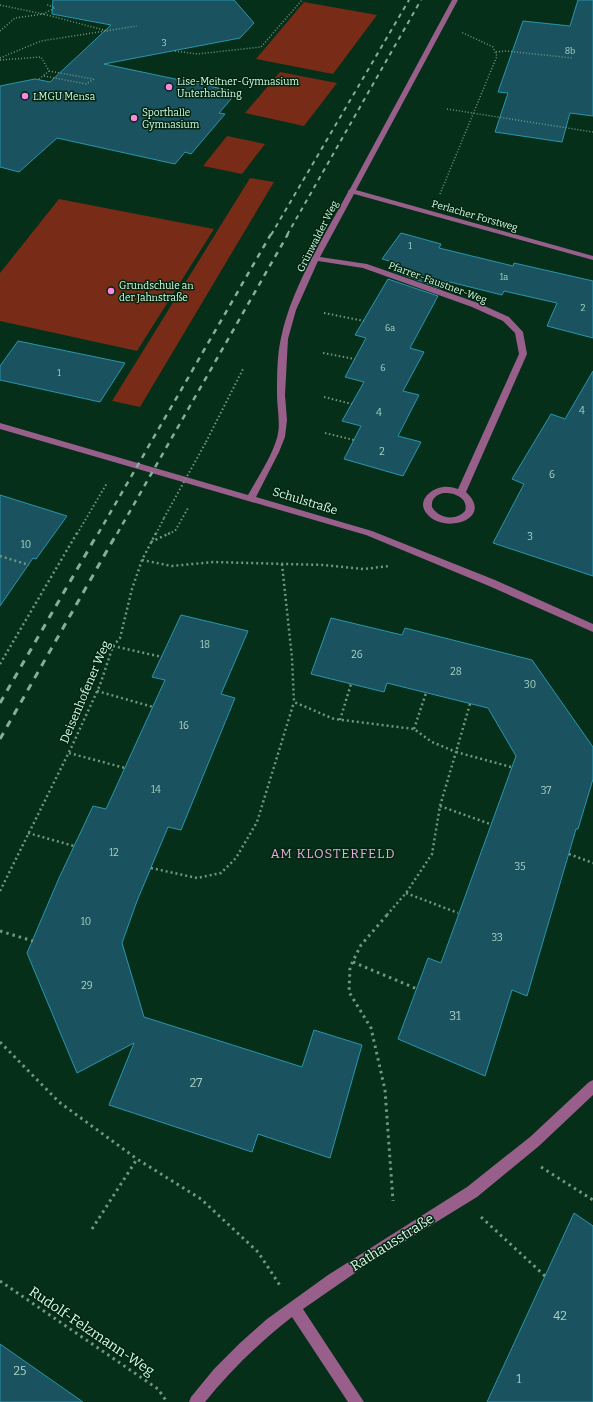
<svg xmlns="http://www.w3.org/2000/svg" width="593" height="1402" viewBox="0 0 593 1402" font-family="Bitter,serif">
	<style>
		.green { fill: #782b16 }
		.building { fill: #1b525f; stroke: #2896ae }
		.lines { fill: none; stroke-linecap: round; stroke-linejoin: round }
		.path-far3 { stroke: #709780; stroke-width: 1.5; stroke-dasharray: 1 2; stroke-linecap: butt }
		.path-far2 { stroke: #709780; stroke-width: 2; stroke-dasharray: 1.5 2.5; stroke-linecap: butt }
		.path-far1 { stroke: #709780; stroke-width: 2.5; stroke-dasharray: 2 3; stroke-linecap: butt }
		.path { stroke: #709780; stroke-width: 3; stroke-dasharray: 2.5 4; stroke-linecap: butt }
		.minor { fill: #975f89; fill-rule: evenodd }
		.rail-far2 { stroke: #86ad95; stroke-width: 2; stroke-dasharray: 4.5 4.5; stroke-linecap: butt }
		.rail-far1 { stroke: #86ad95; stroke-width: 2.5; stroke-dasharray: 5.5 5.5; stroke-linecap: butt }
		.rail { stroke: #86ad95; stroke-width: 3; stroke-dasharray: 7 7; stroke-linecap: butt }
		.path-bridge { stroke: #709780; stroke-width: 2; stroke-dasharray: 1.5 2.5; stroke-linecap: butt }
		.poi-dot { fill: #fd86e3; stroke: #002510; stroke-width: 1.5 }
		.labels { text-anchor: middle; stroke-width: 3; stroke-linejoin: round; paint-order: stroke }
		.far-number-label { font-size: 9px; fill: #a8d2c2 }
		.far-poi-label { font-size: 10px; fill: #d7fce3; stroke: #002510; text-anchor: start }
		.far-street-label { font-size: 10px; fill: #d7fce3; stroke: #002510 }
		.number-label { font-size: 10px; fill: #a8d2c2 }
		.street-label { font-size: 12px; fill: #d7fce3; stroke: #002510 }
		.near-number-label { font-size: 12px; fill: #a8d2c2 }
		.neighbourhood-label { font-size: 13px; letter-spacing: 1px; fill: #e9a7d9; stroke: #002510 }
		.near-street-label { font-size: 14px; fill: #d7fce3; stroke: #002510 }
	</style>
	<rect width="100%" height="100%" fill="#052f19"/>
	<path class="green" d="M304,2L377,15L333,74L256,59Z
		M280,72L337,83L304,126L245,113Z
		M227,136L265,144L242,174L203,166Z
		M250,178L274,182L140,407L112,401Z
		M59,199L214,229L137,351L0,321V273Z"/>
	<path class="building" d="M53,0H234L254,23L240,38L104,64L237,92L219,113L225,114L191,154L185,152L175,164L57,138L19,172L0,167V86L35,79L50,82L111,25L52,14Z
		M578,0H593V116L570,113L562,142L495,132L508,93L498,92L523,21L570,26Z
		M401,233L441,244L439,248L513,266L514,263L593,281V338L547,326L557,303L504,291L502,295L446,281L442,289L393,271L397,263L382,259Z
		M388,279L438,296L410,348L424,352L403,391L419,395L398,436L421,442L403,476L344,459L361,426L342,421L364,382L345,377L366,338L355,335Z
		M18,341L125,363L100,402L0,380V366Z
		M593,371V576L493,543L524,484L512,479L551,414L565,419Z
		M0,495L67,516L36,559L33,558L0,606Z
		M181,615L248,631L221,694L235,698L181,830L168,827L137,901L122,943L144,1017L302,1067L314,1030L362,1045L330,1158L258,1134L252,1152L109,1105L134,1043L77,1073L27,953L59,878L93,806L106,809L165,680L152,677Z
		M331,618L402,635L405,628L532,660L593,747V779L578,829H576L527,996L512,990L485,1076L398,1039L428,958L441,963L516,756L488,708L387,683L384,692L311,674Z
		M574,1213L593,1226V1402H487Z
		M0,1344L83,1402H0Z"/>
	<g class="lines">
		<path class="path-far3" d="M0,5L43,14L108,31
			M0,31L15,18L43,14L55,8L46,4
			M175,51L197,54L261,47L302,0
			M496,52L506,51L573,58
			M0,58L41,41L137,26
			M0,60L41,57L49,71L39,79
			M49,71L93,79
			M44,76L86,84L94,79
			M447,109L593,132
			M440,194L497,56L493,47L461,32"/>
		<path class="path-far2" d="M324,313L364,321
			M323,353L355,359
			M324,397L352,404
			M325,433L354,440
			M206,442L244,367
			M77,534L107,483
			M156,534L164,518
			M168,534L175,531L188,508"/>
		<path class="path-far1" d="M151,542L170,533
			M0,556L29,565
			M142,560L172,566L213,562L323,565L364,569L389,566
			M282,564L292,658L294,702L334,719L414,729L432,742L456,752L440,806L432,854L406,893L386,916
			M113,646L162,657
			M0,664L77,533
			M97,691L153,707
			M470,704L456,752L511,767
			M340,720L351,684
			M414,729L426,693
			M69,753L125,768
			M440,806L490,824
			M28,833L74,846
			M569,854L593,863
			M151,868L197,878L221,873L236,858L257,822L294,702
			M0,891L72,746L100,685L113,646L120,638L132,589L142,560L156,533
			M406,893L458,913"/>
		<path class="path" d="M387,915L361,945L350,967L349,992L371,1028L385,1090L393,1201
			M0,931L33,941
			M353,962L417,989
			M0,1042L59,1102L137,1159
			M541,1167L593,1200
			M481,1217L545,1276
			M92,1229L137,1159L201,1199L258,1252L281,1287
			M0,1281L158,1389L167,1402"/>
		<path class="minor" d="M452,0H458L356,190L593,256V260L354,194L320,257L367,264L478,303L509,317L523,332L527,354L466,492C495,519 444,535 427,514C416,501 430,489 443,487C449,486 454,488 458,489L519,354L515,333L503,321L472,307L363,268L318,261L296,310L288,339L285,395L287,420L285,437L279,452L256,497L372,531L495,580L593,624V632L489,586L366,535L0,429V423L248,495C258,477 271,458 277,438C281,424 277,409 277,395C277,377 277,355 281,338C291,288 324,237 348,192V191L350,189ZM443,493C454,492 469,498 465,511C456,521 439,519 432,507C431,499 436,495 443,493Z
			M593,1080V1095L539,1146L477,1197L368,1264L303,1309L364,1402H348L292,1317C260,1342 231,1370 205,1402H189L191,1397L214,1369L240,1343L267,1319L328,1275L467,1187L530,1137L589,1082Z"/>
		<path class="rail-far2" d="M271,235L409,0
			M287,235L421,0"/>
		<path class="rail-far1" d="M98,534L271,234
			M117,534L288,234"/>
		<path class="rail" d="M0,703L98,533
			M0,739L117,533"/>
		<path class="path-bridge" d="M164,518L206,442"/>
	</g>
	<g class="poi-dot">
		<circle cx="169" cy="87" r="4"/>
		<circle cx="25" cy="96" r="4"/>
		<circle cx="134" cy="118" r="4"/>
		<circle cx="111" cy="291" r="4"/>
	</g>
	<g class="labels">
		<g class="far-number-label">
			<text x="164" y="46">3</text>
			<text x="570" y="54">8b</text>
			<text x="410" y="249">1</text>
			<text x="504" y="280">1a</text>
			<text x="583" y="311">2</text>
			<text x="390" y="331">6a</text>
			<text x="383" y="371">6</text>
			<text x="59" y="376">1</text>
		</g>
		<g class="far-poi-label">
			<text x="177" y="85">Lise-Meitner-Gymnasium<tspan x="177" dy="12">Unterhaching</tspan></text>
			<text x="33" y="100">LMGU Mensa</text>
			<text x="142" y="116">Sporthalle<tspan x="142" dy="12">Gymnasium</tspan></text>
			<text x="119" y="289">Grundschule an<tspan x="119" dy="12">der Jahnstraße</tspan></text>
		</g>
		<g class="far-street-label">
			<text transform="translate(475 215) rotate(16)" y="4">Perlacher Forstweg</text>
			<text transform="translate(317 236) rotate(-63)" y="4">Grünwalder Weg</text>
			<text transform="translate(438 282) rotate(20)" y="4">Pfarrer-Faustner-Weg</text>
		</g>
		<g class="number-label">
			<text x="582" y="414">4</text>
			<text x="379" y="416">4</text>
			<text x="382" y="455">2</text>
			<text x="552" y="478">6</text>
			<text x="530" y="540">3</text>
			<text x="26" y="548">10</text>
			<text x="205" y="648">18</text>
			<text x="357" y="658">26</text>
			<text x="456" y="675">28</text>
			<text x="530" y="688">30</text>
			<text x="184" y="729">16</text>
			<text x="156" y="793">14</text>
			<text x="546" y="794">37</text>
			<text x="114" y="856">12</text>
			<text x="520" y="870">35</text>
			<text x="86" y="925">10</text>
			<text x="497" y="941">33</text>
			<text x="87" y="989">29</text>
		</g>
		<g class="street-label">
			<text transform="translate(305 501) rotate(17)" y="4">Schulstraße</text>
			<text transform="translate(85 692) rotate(-67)" y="4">Deisenhofener Weg</text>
		</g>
		<g class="near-number-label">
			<text x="455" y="1020">31</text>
			<text x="196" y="1087">27</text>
			<text x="560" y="1320">42</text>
			<text x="20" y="1375">25</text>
			<text x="519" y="1383">1</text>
		</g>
		<g class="neighbourhood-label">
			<text x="333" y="858">AM KLOSTERFELD</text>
		</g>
		<g class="near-street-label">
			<text transform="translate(392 1242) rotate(-32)" y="5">Rathausstraße</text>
			<text transform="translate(92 1331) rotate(34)" y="5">Rudolf-Felzmann-Weg</text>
		</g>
	</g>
</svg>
